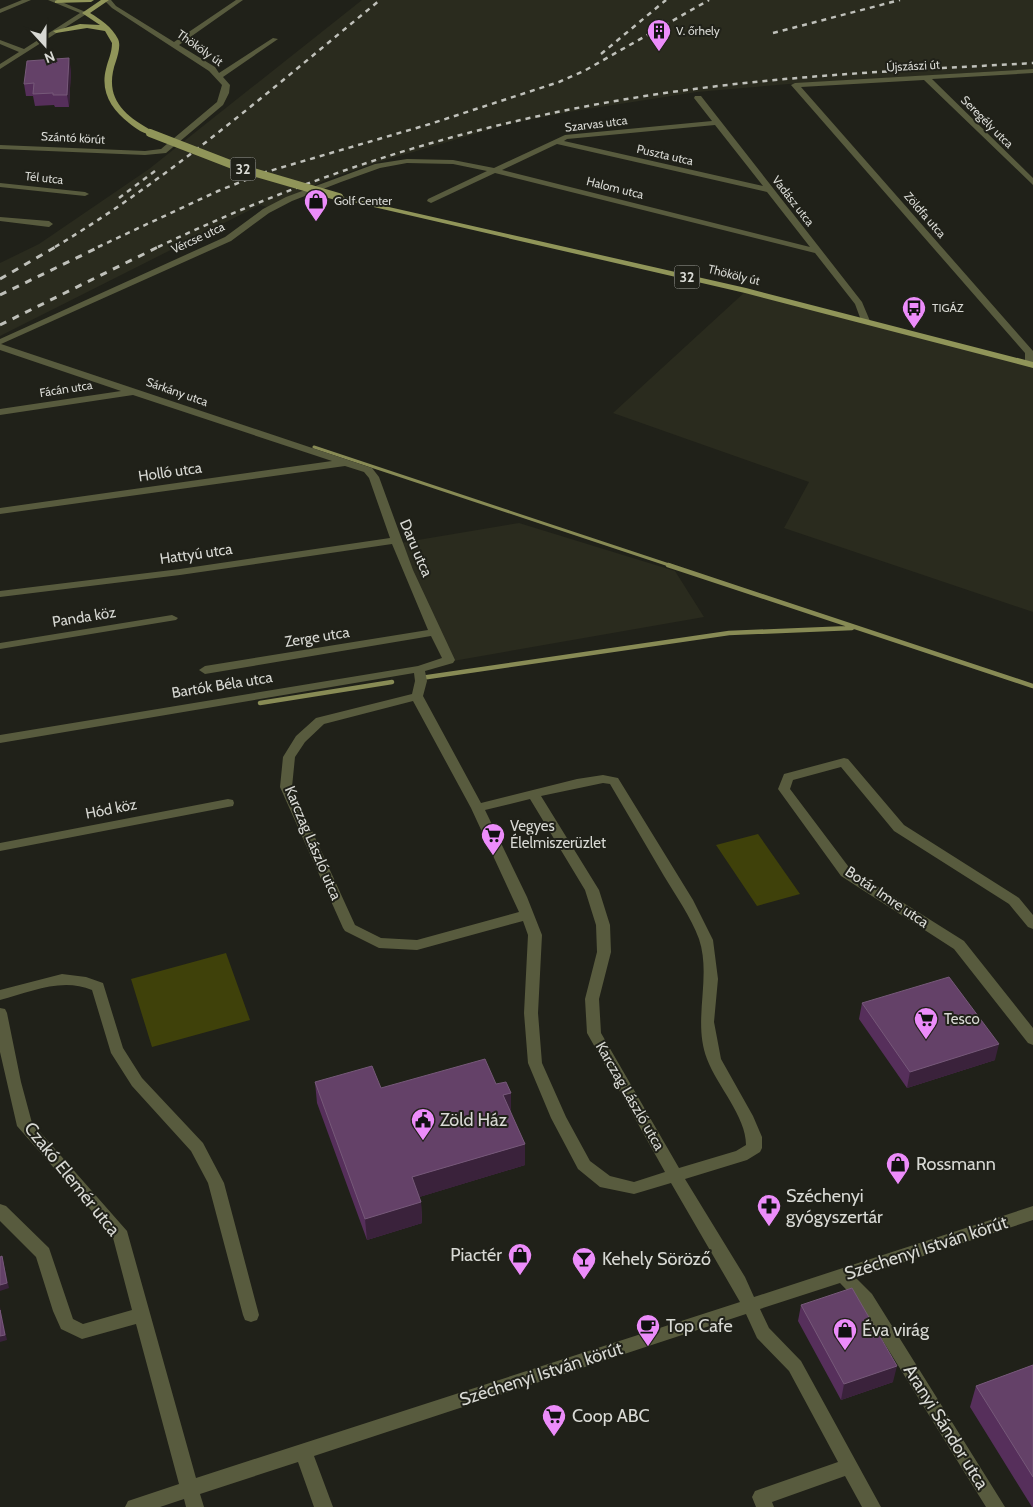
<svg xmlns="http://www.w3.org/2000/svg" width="1033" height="1507" viewBox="0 0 1033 1507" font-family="Cabin,sans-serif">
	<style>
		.built { fill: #2a2b1e }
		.green { fill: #3f410a }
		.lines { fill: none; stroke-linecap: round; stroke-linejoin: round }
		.stream-far1 { stroke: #888b55; stroke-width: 3 }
		.stream { stroke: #888b55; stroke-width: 4.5 }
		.minor { fill: #585b3e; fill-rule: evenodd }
		.major { fill: #909559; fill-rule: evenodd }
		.rail-far1 { stroke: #bfc0ba; stroke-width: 2.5; stroke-dasharray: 5 5; stroke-linecap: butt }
		.rail { stroke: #bfc0ba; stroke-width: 3; stroke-dasharray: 7 7; stroke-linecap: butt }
		.major-bridge { stroke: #909559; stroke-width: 8 }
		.wall { fill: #562f5b }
		.shaded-wall { fill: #3a223b }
		.building { fill: #644168; stroke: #765979 }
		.labels { text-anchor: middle; stroke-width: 4; stroke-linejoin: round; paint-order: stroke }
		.far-poi-label { font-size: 12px; fill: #d8d9d4; stroke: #202119; text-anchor: start }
		.far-street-label { font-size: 12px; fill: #d8d9d4; stroke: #202119 }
		.shield { fill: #202119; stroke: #a1a29c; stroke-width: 1 }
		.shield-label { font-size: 14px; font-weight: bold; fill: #d8d9d4 }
		.street-label { font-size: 15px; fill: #d8d9d4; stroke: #202119 }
		.poi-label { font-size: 15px; fill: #d8d9d4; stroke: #202119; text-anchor: start }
		.near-poi-label { font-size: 18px; fill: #d8d9d4; stroke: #202119; text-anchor: start }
		.near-street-label { font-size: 18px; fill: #d8d9d4; stroke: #202119 }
	</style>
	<rect width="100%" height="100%" fill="#202119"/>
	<path class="built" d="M362,0H1033V69L789,84L697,92L575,111L513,123L372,164L323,181L270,208L260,205L0,336V263L39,244L149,169Z
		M746,291L1033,367V612L784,528L809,482L613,413Z
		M519,523L675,571L704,617L453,661L400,543Z"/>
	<path class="green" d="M758,834L800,894L757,906L716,845Z
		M226,953L250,1020L152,1047L131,979Z"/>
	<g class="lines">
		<path class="stream-far1" d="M314,447L672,566"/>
		<path class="stream" d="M668,565L1033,686
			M421,678L729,633L852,628
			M260,703L392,682"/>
		<path class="minor" d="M22,0H31L0,13V9Z
			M48,0H57L88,13L0,69V64L19,52L0,44V40L24,49L80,13Z
			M104,0H111L116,6L174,42L236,0H243L179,45L215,67L219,73L273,38L278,39L223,77L230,85L229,93L223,105L166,153L145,155L0,149V145L145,151L161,149L217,102L222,85L209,71L112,8Z
			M1033,69V73L932,79L1033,178V185L924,80L801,87L1033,351V366L1030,367L1025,364V353L791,85L795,83Z
			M695,96H701L862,302L870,321L868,323H862L855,304L815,253L495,173L431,203L427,201L428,199L487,171L453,164L407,163L380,168L341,182L292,201L269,213L231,241L1,344L372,468L379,477L413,570L455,660L453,663L425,671L427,681L423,696L481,803L577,779L603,775L618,778L693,900L713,940L718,979L714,1022L721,1059L753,1116L762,1137V1148L760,1152L747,1160L685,1179L745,1277L754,1297L1033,1206V1220L856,1278L872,1294L1005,1507H986L860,1304L840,1283L760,1309L769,1328L801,1361L881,1507H862L845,1476L772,1502L774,1507H756L752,1497L755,1491L838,1462L789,1371L757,1338L746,1314L314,1456L333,1507H314L298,1462L200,1494L204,1507H186L184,1499L160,1507H125L128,1501L179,1484L136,1324L82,1339L61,1329L53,1311L36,1257L0,1221V1204L6,1206L49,1248L73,1319L83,1324L132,1310L112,1234L17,1126L0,1052V1008L5,1009L7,1013L21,1082L32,1123L127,1231L196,1478L740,1302L671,1183L634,1194L600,1187L578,1169L551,1118L528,1063L524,1013L528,935L523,921L417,950L379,948L345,931L343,928L280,787L283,757L296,736L316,718L412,694L415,681L414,673L0,743V735L418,666L442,658L431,636L205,674L199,670L205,666L428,630L392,544L180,575L0,597V591L180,569L390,538L369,478L364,472L345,466L0,514V508L332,461L133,395L0,415V409L121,391L0,350V339L225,237L263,209L286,197L375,164L407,159L453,160L494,168L565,135L712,121L694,98ZM715,125L763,186L564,141L567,139ZM557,144L767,192L810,247L502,170ZM413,701L471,808L519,912L417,940L381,938L355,925L292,787L295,757L305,742L324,724ZM603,783L610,784C628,815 646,845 664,876C676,896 691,917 699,939C712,978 692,1020 707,1059C717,1086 746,1116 746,1145L736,1151L679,1168L601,1033L599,999L611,952L610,925L599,890L541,796ZM530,799L585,890L596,925L597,952L585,999L587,1033L665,1172L634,1182L610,1176L590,1161L566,1117L542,1063L538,1013L542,935L527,897L485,810Z
			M0,183L85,192L89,194L85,196L0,187Z
			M0,217L49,221L53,224L49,227L0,221Z
			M172,615L178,618L176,620L0,649V643Z
			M844,758L848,759L904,825L1019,898L1033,915V929L1028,927L1009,904L894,831L841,767L793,780L790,789L851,870L964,941L1033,1028V1045L1028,1043L954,949L841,876L778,789L784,774Z
			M228,799L233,800L234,803L233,806L0,851V843Z
			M62,974L86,977L103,983L123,1048L142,1078L203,1143L224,1183L259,1315L257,1320L251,1322L245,1320L243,1315L208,1183L191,1151L132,1086L111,1053L92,990C62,977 30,992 0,1000V990Z"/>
		<path class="major" d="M57,0H94L91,2L55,3V1Z
			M101,0H109L90,13C100,19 112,27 118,39C121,45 118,55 116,61C103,97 123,115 153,131V135C145,135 135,128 129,123C112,110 100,92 106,69C108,60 112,53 112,43L105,31L87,28L56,33L53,31L80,24L100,25L82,13Z
			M336,195L746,288L1033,362V368L745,293L339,199L335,197Z"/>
		<path class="rail-far1" d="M773,33L900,0
			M601,54L666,0
			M119,198L155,171
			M55,247C172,177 275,86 380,0
			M98,247L218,191L266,172L430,124L559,82L584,71L709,0
			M158,247C324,168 490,118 672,92C791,75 912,70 1033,63"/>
		<path class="rail" d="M0,279L57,246
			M0,295L101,246
			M0,325L160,246"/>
		<path class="major-bridge" d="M150,133L243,169L339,197"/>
	</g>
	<path class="wall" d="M71,70L69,107H55L54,105L35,106L33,96H26L24,84Z
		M862,1003L995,1060L907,1088L859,1019Z
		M315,1082L381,1088L496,1084L511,1093V1113L525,1144V1165L419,1197L421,1202L422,1223L367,1240L317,1103Z
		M801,1305L893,1382L841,1400L798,1321Z
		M1033,1365V1507H1032L970,1407L976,1386Z"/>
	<path class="shaded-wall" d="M69,58L71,70L69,107L67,95Z
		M999,1044L995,1060L907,1088L910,1072Z
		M511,1093V1114L503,1095Z
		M525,1144V1165L413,1199L412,1177Z
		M421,1202L422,1223L367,1240L365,1219Z
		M2,1256L9,1288L0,1291V1285Z
		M0,1307L7,1340L0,1342Z
		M897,1366L893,1382L841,1400L844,1384Z"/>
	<path class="building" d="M69,58L67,95H53V93L33,94L34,83L24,84L27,61Z
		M949,977L999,1044L910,1072L862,1003Z
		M485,1059L496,1084L506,1082L511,1093L503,1095L525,1144L412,1177L421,1202L365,1219L315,1082L372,1066L381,1088Z
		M2,1256L7,1283L0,1285V1257Z
		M852,1288L897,1366L844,1384L801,1305Z
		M0,1310L5,1335L0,1336Z
		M1033,1365V1477L976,1386Z"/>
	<defs>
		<g id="building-pin" transform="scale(1.25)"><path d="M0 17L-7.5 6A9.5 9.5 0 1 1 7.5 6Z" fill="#ec8cfa" stroke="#202119"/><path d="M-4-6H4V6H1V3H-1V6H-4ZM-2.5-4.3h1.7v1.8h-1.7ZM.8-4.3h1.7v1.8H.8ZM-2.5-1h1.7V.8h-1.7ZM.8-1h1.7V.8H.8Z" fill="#111"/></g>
		<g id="shop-pin" transform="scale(1.25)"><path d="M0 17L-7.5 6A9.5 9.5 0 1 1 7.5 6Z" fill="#ec8cfa" stroke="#202119"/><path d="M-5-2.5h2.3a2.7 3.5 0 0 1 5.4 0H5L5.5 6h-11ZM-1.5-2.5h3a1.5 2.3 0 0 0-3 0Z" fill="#111"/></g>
		<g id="bus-pin" transform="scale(1.25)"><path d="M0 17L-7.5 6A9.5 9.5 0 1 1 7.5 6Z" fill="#ec8cfa" stroke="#202119"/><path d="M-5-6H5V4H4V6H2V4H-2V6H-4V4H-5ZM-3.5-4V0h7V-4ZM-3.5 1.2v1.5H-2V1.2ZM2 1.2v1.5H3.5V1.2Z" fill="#111"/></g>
		<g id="supermarket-pin" transform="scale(1.25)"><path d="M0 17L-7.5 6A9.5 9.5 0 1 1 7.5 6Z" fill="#ec8cfa" stroke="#202119"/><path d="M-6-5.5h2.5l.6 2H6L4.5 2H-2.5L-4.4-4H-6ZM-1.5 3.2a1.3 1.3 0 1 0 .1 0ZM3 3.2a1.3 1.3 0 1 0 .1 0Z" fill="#111"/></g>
		<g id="civic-pin" transform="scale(1.25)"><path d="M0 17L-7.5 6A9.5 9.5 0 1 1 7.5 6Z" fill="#ec8cfa" stroke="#202119"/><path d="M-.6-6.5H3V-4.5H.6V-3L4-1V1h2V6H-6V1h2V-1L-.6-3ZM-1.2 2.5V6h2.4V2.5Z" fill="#111"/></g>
		<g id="pharmacy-pin" transform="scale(1.25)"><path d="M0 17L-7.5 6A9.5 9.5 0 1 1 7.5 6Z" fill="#ec8cfa" stroke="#202119"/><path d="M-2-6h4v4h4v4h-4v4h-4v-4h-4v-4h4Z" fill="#111"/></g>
		<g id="bar-pin" transform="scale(1.25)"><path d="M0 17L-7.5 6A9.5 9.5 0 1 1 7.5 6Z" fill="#ec8cfa" stroke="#202119"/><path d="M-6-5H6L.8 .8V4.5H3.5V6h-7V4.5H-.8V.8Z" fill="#111"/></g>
		<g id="cafe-pin" transform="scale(1.25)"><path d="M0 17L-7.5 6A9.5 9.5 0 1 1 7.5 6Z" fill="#ec8cfa" stroke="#202119"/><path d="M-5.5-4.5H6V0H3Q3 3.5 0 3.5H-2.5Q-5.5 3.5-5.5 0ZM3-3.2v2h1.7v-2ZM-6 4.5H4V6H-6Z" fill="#111"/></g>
	</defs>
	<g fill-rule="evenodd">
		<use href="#building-pin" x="659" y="31"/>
		<use href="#shop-pin" x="316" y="201"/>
		<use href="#bus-pin" x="914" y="308"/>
		<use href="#supermarket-pin" x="493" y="835"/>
		<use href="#supermarket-pin" x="926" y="1019"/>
		<use href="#civic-pin" x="423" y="1120"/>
		<use href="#shop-pin" x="898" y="1164"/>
		<use href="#pharmacy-pin" x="769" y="1206"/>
		<use href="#shop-pin" x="520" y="1255"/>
		<use href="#bar-pin" x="584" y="1259"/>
		<use href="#cafe-pin" x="648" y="1326"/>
		<use href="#shop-pin" x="845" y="1330"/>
		<use href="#supermarket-pin" x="554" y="1416"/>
	</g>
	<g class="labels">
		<g class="far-poi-label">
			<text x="676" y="35">V. őrhely</text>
			<text x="334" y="205">Golf Center</text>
			<text x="932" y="312">TIGÁZ</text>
		</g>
		<g class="far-street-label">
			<text transform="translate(200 48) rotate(35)" y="4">Thököly út</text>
			<text transform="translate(913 66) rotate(-3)" y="4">Újszászi út</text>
			<text transform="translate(987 122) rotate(45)" y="4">Seregély utca</text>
			<text transform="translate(596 124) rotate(-7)" y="4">Szarvas utca</text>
			<text transform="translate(73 138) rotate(3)" y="4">Szántó körút</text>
			<text transform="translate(665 155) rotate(13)" y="4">Puszta utca</text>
			<text transform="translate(44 178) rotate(6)" y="4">Tél utca</text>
			<text transform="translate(615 188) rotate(14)" y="4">Halom utca</text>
			<text transform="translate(793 201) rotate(52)" y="4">Vadász utca</text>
			<text transform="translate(925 215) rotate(49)" y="4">Zöldfa utca</text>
			<text transform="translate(198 238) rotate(-25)" y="4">Vércse utca</text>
			<text transform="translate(734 275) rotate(14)" y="4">Thököly út</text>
			<text transform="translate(66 389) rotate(-9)" y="4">Fácán utca</text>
			<text transform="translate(177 392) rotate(19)" y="4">Sárkány utca</text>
		</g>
		<g class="shield">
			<rect x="230.5" y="157.5" width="25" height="23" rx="4"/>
			<rect x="674.5" y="265.5" width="25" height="23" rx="4"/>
		</g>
		<g class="shield-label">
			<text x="243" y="174">32</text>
			<text x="687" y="282">32</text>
		</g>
		<g class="street-label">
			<text transform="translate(170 472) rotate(-8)" y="5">Holló utca</text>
			<text transform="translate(416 548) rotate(67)" y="5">Daru utca</text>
			<text transform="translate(196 554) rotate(-8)" y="5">Hattyú utca</text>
			<text transform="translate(84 617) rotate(-9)" y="5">Panda köz</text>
			<text transform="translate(317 637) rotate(-9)" y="5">Zerge utca</text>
			<text transform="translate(222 685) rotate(-9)" y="5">Bartók Béla utca</text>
			<text transform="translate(111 809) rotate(-11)" y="5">Hód köz</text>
			<text transform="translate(313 843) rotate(67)" y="5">Karczag László utca</text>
			<text transform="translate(887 897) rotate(34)" y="5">Botár Imre utca</text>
			<text transform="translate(630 1096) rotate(60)" y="5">Karczag László utca</text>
		</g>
		<g class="poi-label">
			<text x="510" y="831">Vegyes<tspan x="510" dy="17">Élelmiszerüzlet</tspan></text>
			<text x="944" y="1024">Tesco</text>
		</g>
		<g class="near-poi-label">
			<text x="440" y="1126">Zöld Ház</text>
			<text x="916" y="1170">Rossmann</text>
			<text x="786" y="1202">Széchenyi<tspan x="786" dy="21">gyógyszertár</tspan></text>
			<text x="502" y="1261" text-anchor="end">Piactér</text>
			<text x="602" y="1265">Kehely Söröző</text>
			<text x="666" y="1332">Top Cafe</text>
			<text x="862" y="1336">Éva virág</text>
			<text x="572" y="1422">Coop ABC</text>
		</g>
		<g class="near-street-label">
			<text transform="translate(72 1179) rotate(51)" y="6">Czakó Elemér utca</text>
			<text transform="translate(926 1248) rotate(-18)" y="6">Széchenyi István körút</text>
			<text transform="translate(541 1374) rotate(-18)" y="6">Széchenyi István körút</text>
			<text transform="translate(946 1427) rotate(58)" y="6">Aranyi Sándor utca</text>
		</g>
	</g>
	<g transform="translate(45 45) rotate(159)" stroke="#202119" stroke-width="4" paint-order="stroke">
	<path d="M0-4L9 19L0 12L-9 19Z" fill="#d8d9d4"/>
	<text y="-8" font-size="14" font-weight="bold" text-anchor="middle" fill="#d8d9d4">N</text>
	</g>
</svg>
